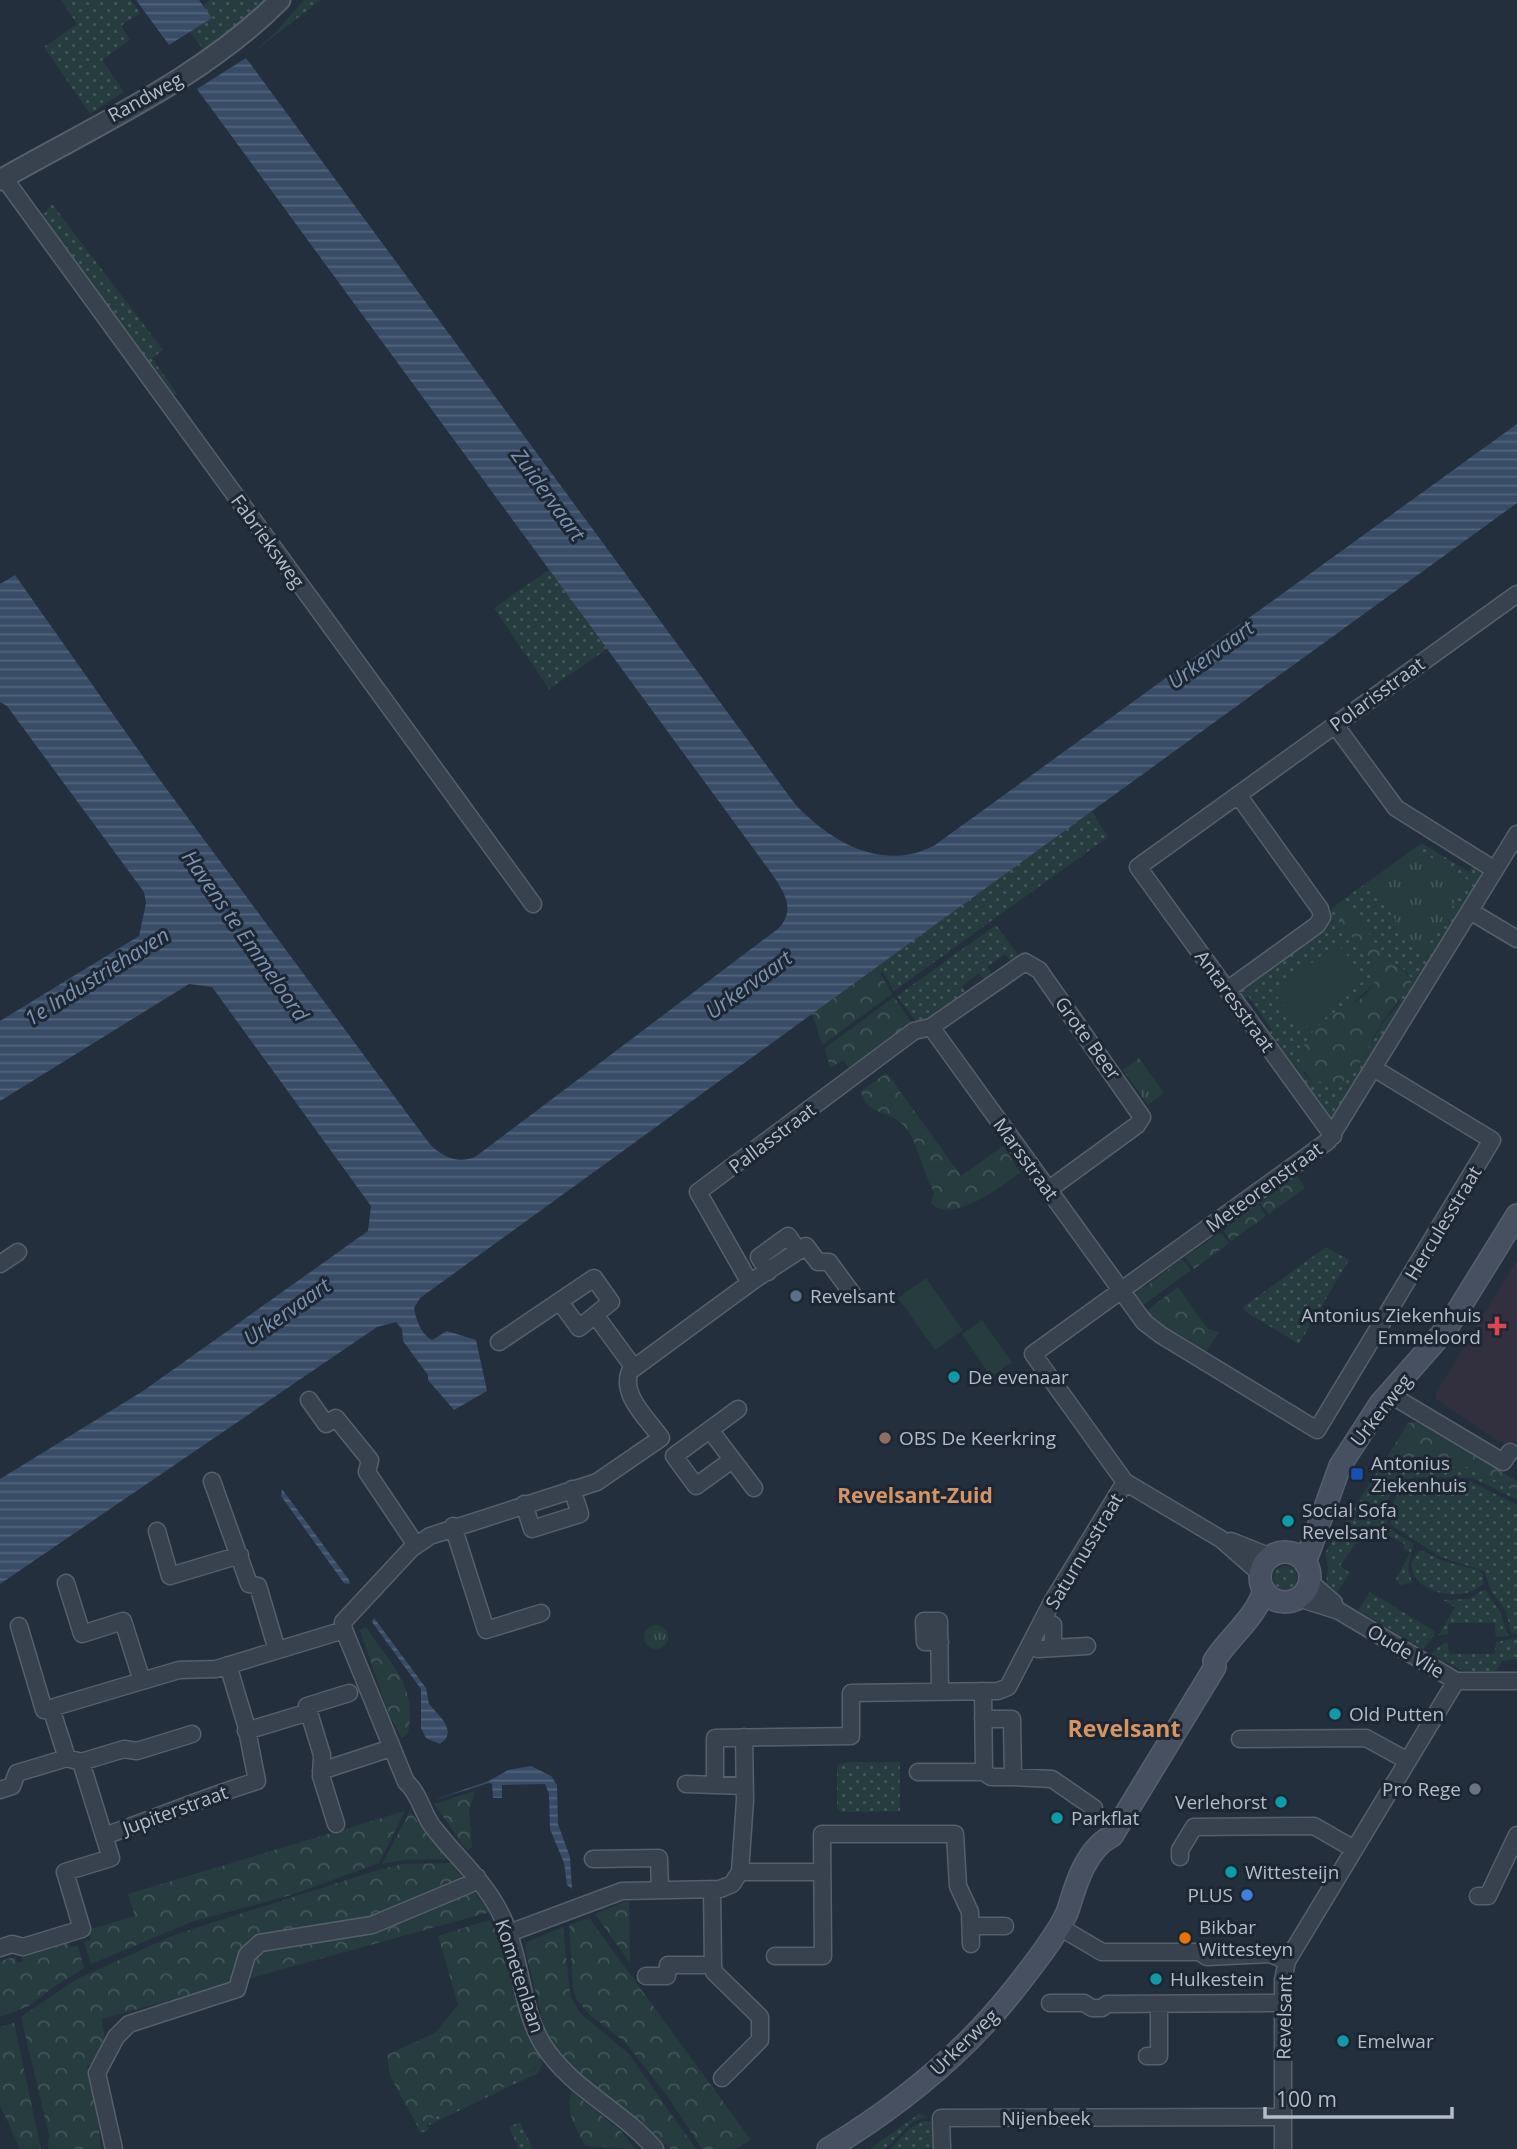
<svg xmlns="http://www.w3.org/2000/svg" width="1517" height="2149" viewBox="0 0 1517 2149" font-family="'Open Sans',sans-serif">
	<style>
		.medical { fill: #32303f }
		.grass { fill: url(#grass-dots) }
		.forest { fill: url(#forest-crowns) }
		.park { fill: url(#park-tufts) }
		.pitch { fill: #263c3f }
		.water { fill: url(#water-rules) }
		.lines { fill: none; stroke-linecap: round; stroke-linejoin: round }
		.minor-casing { stroke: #565f6c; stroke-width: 19 }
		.tertiary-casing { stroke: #565f6c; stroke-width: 23 }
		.secondary-casing { stroke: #565f6c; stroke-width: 24 }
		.minor { stroke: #38414e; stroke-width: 16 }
		.tertiary { stroke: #38414e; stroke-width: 19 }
		.secondary { stroke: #465061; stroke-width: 21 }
		.service-dot { fill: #5c6f8a; stroke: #1d2633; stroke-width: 2.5 }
		.health-dot { fill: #e0444e; stroke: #1d2633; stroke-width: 2.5 }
		.culture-dot { fill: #0f9aa8; stroke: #1d2633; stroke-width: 2.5 }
		.education-dot { fill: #8d6e63; stroke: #1d2633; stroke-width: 2.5 }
		.transit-dot { fill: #1a4fb4; stroke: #1d2633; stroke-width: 2.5 }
		.worship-dot { fill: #6b7280; stroke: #1d2633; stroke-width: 2.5 }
		.shop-dot { fill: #3f7fe0; stroke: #1d2633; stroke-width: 2.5 }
		.food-dot { fill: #e8710a; stroke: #1d2633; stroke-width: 2.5 }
		.labels { text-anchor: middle; stroke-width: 6; stroke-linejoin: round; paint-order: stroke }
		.street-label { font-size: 19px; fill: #b4bcc9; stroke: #1d2633 }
		.poi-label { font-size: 19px; fill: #b4bcc9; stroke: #1d2633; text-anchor: start }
		.water-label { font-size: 21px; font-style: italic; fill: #7c92b1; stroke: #1d2633 }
		.neighbourhood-label { font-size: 21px; font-weight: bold; fill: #d59563; stroke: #1d2633 }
		.quarter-label { font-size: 23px; font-weight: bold; fill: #d59563; stroke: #1d2633 }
	</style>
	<defs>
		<pattern id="grass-dots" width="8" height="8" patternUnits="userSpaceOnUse" patternTransform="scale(1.75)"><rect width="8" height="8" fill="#263c3f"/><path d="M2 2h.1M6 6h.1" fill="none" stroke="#435659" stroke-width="1.8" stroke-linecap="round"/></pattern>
		<pattern id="forest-crowns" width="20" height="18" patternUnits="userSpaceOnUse" patternTransform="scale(1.75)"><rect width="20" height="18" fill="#263c3f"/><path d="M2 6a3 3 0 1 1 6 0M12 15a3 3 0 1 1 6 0" fill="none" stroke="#435659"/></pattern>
		<pattern id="park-tufts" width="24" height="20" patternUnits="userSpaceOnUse" patternTransform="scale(1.75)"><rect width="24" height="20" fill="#263c3f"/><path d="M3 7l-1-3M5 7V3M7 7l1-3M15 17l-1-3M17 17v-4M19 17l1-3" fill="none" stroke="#435659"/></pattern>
		<pattern id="water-rules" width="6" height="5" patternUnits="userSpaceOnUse" patternTransform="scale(1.75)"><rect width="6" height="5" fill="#394c67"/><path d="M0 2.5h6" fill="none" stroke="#53647b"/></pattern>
	</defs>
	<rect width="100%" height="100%" fill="#242f3e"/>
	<path class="medical" d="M1517,1260V1447L1496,1440L1436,1399V1393Z"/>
	<path class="grass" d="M61,0H131L140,13L121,26L130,40L102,60L124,92L90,114L44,47L77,24Z
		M210,0H271L206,53L190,32L212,18L203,5Z
		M304,0H321L248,56L274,34Z
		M52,204L163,350L152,358L178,395L167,393L41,217Z
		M549,570L607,649L549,689L494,608Z
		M1091,810L1108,837L894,991L882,971L880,973L876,966Z
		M1422,843L1469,872L1474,864L1481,869L1482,877L1334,1118L1330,1119L1266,1035L1272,1030L1248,996L1241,1001L1239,987L1251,978L1259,979L1305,944L1306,938L1335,906C1345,937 1367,948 1377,976L1374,984L1353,1003L1303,1073L1312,1082L1326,1081L1338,1085L1359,1066L1382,1024L1399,1004L1408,973L1383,954L1344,899L1369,881L1421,956L1468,880L1415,848Z
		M996,925L1018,955L1011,961L1005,954L987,967L994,977L986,982L979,973L962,986L968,996L939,1016L918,1024L897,996Z
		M1326,1247L1349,1260L1299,1344L1246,1312L1243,1307Z
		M1387,1457L1398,1465L1473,1467L1517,1493V1500L1473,1478L1415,1477L1402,1481L1394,1491L1388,1500L1387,1525L1364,1532L1340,1566L1350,1573L1335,1595L1326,1585L1328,1565L1325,1553Z
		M1416,1480L1470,1481L1517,1505V1634L1511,1632L1506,1611L1491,1591L1484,1571L1441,1557L1391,1525C1392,1503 1394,1490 1416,1480Z
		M1390,1529L1413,1544L1408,1567L1412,1582L1400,1585L1396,1579L1410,1553L1403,1548L1405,1544L1386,1534Z
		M1421,1550L1443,1561L1478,1570L1483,1574V1584C1451,1612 1388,1577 1421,1550Z
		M1273 1578a12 12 0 1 1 24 0a12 12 0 1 1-24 0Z
		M1485,1589L1500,1612L1508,1636L1496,1637L1495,1623H1448V1634L1439,1635L1455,1607L1443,1600L1468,1599Z
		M1370,1592L1434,1631V1636L1423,1649L1358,1610Z
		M1517,1638V1659L1502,1661L1496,1671H1464L1430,1654L1444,1643H1448L1449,1654H1495L1496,1642Z
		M849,1762H900V1811L841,1812L837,1808V1765Z
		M543,2062L538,2073L427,2126L429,2130L420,2133L416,2123L534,2070Z
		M920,2113L927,2117L914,2121L885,2149H870Z
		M923,2121H933V2129L937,2130L936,2149H890L910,2128Z
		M520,2122L533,2149H519L509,2127Z"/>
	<path class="forest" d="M1344,899L1383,954L1413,979C1404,996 1392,1008 1381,1024C1367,1046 1363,1070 1338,1085L1326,1081L1312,1082L1299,1064C1309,1003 1363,1018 1377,976C1367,948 1345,937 1335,906Z
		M876,966L892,994L822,1045L812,1013Z
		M894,997L914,1026L865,1060L863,1058L849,1068L843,1060L830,1068L825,1048Z
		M887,1073L961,1176L1003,1146L1020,1172C1003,1186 950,1225 931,1203L934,1194L932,1188C922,1170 918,1142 905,1127C891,1109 866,1117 861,1091Z
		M1295,1173L1305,1188L1269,1214L1260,1203L1289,1182Z
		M1258,1204L1266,1216L1231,1241L1224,1232L1226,1228Z
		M1218,1234H1222L1229,1243L1194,1269L1185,1257Z
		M1182,1259L1191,1270L1142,1306L1133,1293L1140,1285L1145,1287Z
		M1178,1287L1208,1329L1219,1332L1206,1352L1158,1323L1146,1311Z
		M1416,1422L1517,1481V1493L1473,1467L1398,1465L1387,1457L1408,1423Z
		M366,1627C390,1664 418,1685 408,1733L402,1738L389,1715L360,1630Z
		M475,1791L469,1811L472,1847L467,1850L434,1804Z
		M405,1811L379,1863L291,1895L194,1921L91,1964L84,1942L91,1940L88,1930L135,1916L128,1894Z
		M410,1811L412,1814L447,1859L404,1860L382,1864Z
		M451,1863L490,1912L102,2019L107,2055L87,2066L94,2087L101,2149H48L49,2135L21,2017L75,1980L174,1935L378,1870L403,1864Z
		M629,1900L630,1963L595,1914Z
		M589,1918L751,2140L735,2149H702L670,2100L626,2043L589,2014L577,2000L573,1988L569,1925Z
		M489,1920C518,1962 512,2020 543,2062C521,2082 445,2116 416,2123L390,2076L387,2055L435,2033L458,2005L438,1936Z
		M563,1927L570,1995L580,2013L629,2054L696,2149H671L570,2069L546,2035L525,1949L527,1942Z
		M68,1939L70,1947L78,1946L84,1968L55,1986L29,2006L0,2017V1961L15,1957L18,1963L23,1961L20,1953Z
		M14,2023L41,2149H20L0,2105V2027Z
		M572,2092L621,2131L635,2149L585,2146C578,2130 563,2110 572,2092Z"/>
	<path class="park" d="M1415,848L1468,880L1421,957L1369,881Z
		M1139,1058L1164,1093L1148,1105L1123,1070Z
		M644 1637a12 12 0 1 1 24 0a12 12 0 1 1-24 0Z"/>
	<path class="pitch" d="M1337,943L1366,979L1303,1029L1274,993Z
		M926,1278L963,1330L935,1350L898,1298Z
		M982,1320L1012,1362L991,1377L962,1334Z"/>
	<path class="water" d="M136,0H199L212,18L169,45Z
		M246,58L795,804C830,842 884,873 935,845L1517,424V503L420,1298L414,1308C416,1320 421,1334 432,1340L447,1331L476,1340L487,1391L454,1410L428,1380V1375L403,1341L402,1329L396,1322L377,1327L0,1584V1479L143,1391L368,1231L371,1206L212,987L189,984L0,1101V1021L139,936L146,903L144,892L7,706L0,702V584L15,575L151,768L429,1143C442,1157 457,1164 475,1157L779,928C796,909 784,892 772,874L197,89Z
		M282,1489L349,1580L350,1584L344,1583L281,1496Z
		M374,1618L426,1688L429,1704C438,1715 459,1731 440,1744L426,1738L421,1728V1689L372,1622Z
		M531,1766L551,1776L557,1785L558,1824L570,1857L572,1889L567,1885L564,1863L550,1829L549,1794L545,1784L502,1785V1798H493L492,1784L489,1783L434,1800L489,1781L508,1770Z"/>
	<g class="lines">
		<g class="minor-casing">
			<path id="minor" d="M4,178L533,904
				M1335,725L1396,808L1495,870
				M1470,911L1517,939
				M1227,990L1317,925L1322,917L1320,909L1238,795
				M931,1027L1144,1322L1161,1335L1317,1430L1492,1140L1375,1069
				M1333,1136L1138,867L1517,594
				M0,1264L18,1252
				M768,1272L759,1257L788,1236L799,1251
				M750,1283L698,1192L914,1031L931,1027L1025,962L1039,970L1142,1117L1137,1125L1048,1190
				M596,1316L634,1368
				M499,1342L594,1278L611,1302L579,1328L560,1302
				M1389,1394L1503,1462L1510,1452
				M309,1400L326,1424L336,1418L370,1460L367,1472L416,1545
				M710,1430L754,1488
				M732,1460L696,1486L674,1456L738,1409
				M212,1481L249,1584L258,1586L277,1650
				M524,1504L532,1529L580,1514L572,1489
				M453,1526L486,1630L541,1613
				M157,1531L170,1576L240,1555
				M1231,1541L1271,1557
				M1261,1574L1221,1539L1125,1482L1033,1354L1328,1141L1517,834
				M1310,1582L1334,1603
				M66,1583L82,1634L123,1621L142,1681
				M1298,1598L1339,1611L1456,1681H1517
				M1043,1620L1053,1625V1646
				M19,1626L44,1710L51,1708L67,1758
				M940,1642H925L924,1621H939L940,1692
				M1030,1645L1038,1649L1087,1646
				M983,1691L984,1772
				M51,1708L179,1670L216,1669L344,1630
				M246,1731L309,1712
				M1240,1739L1366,1738L1408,1761
				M81,1762L124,1749L137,1751L192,1734
				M321,1771L391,1748
				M918,1772H984L991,1777H1013L1012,1719H983
				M1013,1777L1052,1779L1094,1808
				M686,1784L745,1786
				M715,1784V1738L851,1736V1693L998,1691L1008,1687L1052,1602L1125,1482
				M0,1790L12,1786L17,1773L67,1758L81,1762L104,1836
				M336,1824L321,1776L322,1755L307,1706L349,1693
				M1180,1857V1850L1194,1827L1314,1826L1354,1849
				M593,1859L659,1858L660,1890
				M740,1872H822
				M712,1889L713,1965
				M1478,1896H1488L1517,1835
				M971,1926H1005
				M1058,1926L1102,1952H1199L1207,1957L1270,1954L1287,1961
				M509,1933L622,1891L720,1889L732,1884L740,1872L745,1800L744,1737
				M0,1948L12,1944L23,1947L82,1929L65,1872L111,1858L104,1836C156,1818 205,1797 257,1781L246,1725L228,1665
				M775,1956H823L822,1834H955L958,1886L970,1912L971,1944
				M646,1976H667L668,1965H713L714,1972L760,2017V2040L722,2078
				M1050,2003H1084L1092,2008H1102L1107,2004L1283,2003
				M1147,2056H1159V2004
				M114,2149L97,2073L116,2037L129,2024L237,1989L247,1955L260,1943L372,1925L470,1884L477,1877
				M655,2149C621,2109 570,2089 542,2043C521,2007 521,1959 504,1921C488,1883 457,1859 433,1827C422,1813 420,1794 406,1782L344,1630L343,1622L411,1549L430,1536L597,1482L661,1438C648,1419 620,1395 630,1371L754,1280L806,1246L818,1262H829L854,1296
				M942,2149L941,2118L1283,2117
				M1283,2149V1980L1287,1961L1456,1681"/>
		</g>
		<g class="tertiary-casing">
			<path id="tertiary" d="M0,180C94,126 203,78 280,0"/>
		</g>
		<g class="secondary-casing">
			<path id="secondary" d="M1260 1577a25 25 0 1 1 50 0a25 25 0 1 1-50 0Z
				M1305,1563L1340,1466L1380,1404L1447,1328L1517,1215
				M828,2149C897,2107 963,2054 1013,1991C1028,1972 1063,1928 1069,1907C1076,1883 1087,1848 1112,1836L1215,1667L1214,1661C1229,1637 1256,1618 1264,1590"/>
		</g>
		<use href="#minor" class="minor"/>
		<use href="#tertiary" class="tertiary"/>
		<use href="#secondary" class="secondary"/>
	</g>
	<circle class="service-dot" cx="796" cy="1296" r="7"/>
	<path class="health-dot" d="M1493.5 1315.5h7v7h7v7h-7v7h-7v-7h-7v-7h7z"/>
	<g class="culture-dot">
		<circle cx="954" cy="1377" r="7"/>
		<circle cx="1288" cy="1521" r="7"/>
		<circle cx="1335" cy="1714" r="7"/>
		<circle cx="1281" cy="1802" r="7"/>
		<circle cx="1057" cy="1818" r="7"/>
		<circle cx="1231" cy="1872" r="7"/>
		<circle cx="1156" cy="1979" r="7"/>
		<circle cx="1343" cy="2041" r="7"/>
	</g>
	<circle class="education-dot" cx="885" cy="1438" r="7"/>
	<rect class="transit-dot" x="1350" y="1467" width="14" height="14" rx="3.5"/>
	<circle class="worship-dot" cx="1475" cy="1789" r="7"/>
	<circle class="shop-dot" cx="1247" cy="1895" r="7"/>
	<circle class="food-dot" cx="1185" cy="1938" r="7"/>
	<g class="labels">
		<g class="street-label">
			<text transform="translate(145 97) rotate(-29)" y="7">Randweg</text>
			<text transform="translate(268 541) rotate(54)" y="7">Fabrieksweg</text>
			<text transform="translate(1377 694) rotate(-36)" y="7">Polarisstraat</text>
			<text transform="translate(1235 1001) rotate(54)" y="7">Antaresstraat</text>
			<text transform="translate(1088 1038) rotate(54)" y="7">Grote Beer</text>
			<text transform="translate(772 1138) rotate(-37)" y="7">Pallasstraat</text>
			<text transform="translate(1026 1159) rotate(54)" y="7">Marsstraat</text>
			<text transform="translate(1264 1187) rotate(-36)" y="7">Meteorenstraat</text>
			<text transform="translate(1443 1223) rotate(-59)" y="7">Herculesstraat</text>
			<text transform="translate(1381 1410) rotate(-52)" y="7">Urkerweg</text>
			<text transform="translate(1084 1551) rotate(-59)" y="7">Saturnusstraat</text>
			<text transform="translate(1406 1651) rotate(31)" y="7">Oude Vlie</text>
			<text transform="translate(175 1810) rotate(-20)" y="7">Jupiterstraat</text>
			<text transform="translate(520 1976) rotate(72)" y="7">Kometenlaan</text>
			<text transform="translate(1284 2017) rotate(-89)" y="7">Revelsant</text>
			<text transform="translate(964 2042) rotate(-44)" y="7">Urkerweg</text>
			<text x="1046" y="2125">Nijenbeek</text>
		</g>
		<g class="poi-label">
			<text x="810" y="1303">Revelsant</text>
			<text x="1481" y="1322" text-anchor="end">Antonius Ziekenhuis<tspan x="1481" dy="22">Emmeloord</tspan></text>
			<text x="968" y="1384">De evenaar</text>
			<text x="899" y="1445">OBS De Keerkring</text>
			<text x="1371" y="1470">Antonius<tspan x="1371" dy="22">Ziekenhuis</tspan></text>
			<text x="1302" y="1517">Social Sofa<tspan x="1302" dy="22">Revelsant</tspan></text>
			<text x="1349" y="1721">Old Putten</text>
			<text x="1461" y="1796" text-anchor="end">Pro Rege</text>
			<text x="1267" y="1809" text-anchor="end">Verlehorst</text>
			<text x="1071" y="1825">Parkflat</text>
			<text x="1245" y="1879">Wittesteijn</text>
			<text x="1233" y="1902" text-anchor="end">PLUS</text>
			<text x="1199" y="1934">Bikbar<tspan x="1199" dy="22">Wittesteyn</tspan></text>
			<text x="1170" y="1986">Hulkestein</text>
			<text x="1357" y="2048">Emelwar</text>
		</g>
		<g class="water-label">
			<text transform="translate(548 495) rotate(54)" y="7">Zuidervaart</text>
			<text transform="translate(1211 655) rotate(-36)" y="7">Urkervaart</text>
			<text transform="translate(245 936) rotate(55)" y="7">Havens te Emmeloord</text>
			<text transform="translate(97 977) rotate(-32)" y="7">1e Industriehaven</text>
			<text transform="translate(749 985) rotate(-36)" y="7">Urkervaart</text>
			<text transform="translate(287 1312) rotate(-35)" y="7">Urkervaart</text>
		</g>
		<g class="neighbourhood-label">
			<text x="915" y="1503">Revelsant-Zuid</text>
		</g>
		<g class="quarter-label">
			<text x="1124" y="1737">Revelsant</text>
		</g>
	</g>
	<path d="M1265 2107v10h187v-10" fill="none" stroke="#b4bcc9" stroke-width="3.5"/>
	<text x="1276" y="2107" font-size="21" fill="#b4bcc9" stroke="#1d2633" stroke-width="5" paint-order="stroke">100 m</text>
</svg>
